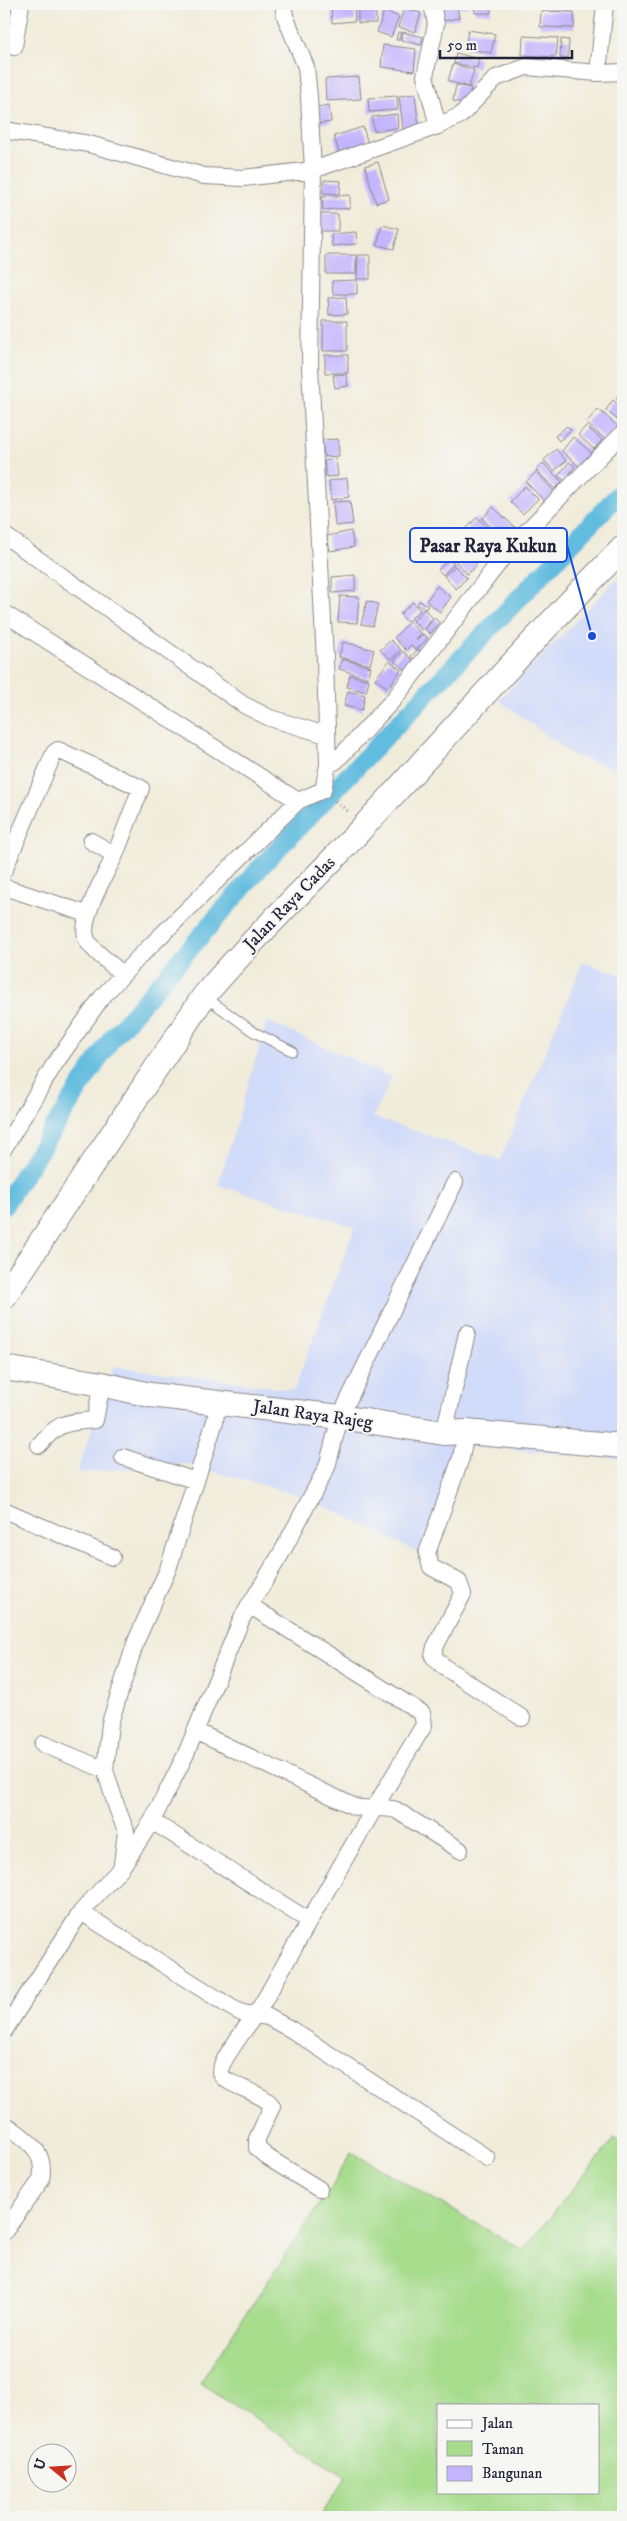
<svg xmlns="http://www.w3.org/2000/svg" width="627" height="2521" viewBox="0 0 627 2521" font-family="'IM FELL DW Pica',serif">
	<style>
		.built { fill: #d0daf9 }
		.green { fill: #a6dc8c; stroke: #647f64; fill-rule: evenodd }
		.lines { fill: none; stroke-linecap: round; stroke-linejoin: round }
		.canal { stroke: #62bcdf; stroke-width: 19 }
		.building { fill: #c3b5fd }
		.lane-casing { stroke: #8a878a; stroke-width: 11 }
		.street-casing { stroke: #8a878a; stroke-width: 18 }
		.secondary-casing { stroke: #8a878a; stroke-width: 26 }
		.path { stroke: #8a878a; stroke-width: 3; stroke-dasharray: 1 4; stroke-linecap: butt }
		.lane { stroke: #fff; stroke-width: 9 }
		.street { stroke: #fff; stroke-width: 16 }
		.secondary { stroke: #fff; stroke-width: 24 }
		.labels { text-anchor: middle; stroke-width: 4; stroke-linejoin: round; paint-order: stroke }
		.street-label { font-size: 18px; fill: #22223b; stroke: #f6f6f2 }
		.leader { fill: none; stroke: #1d4ed8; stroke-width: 2 }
		.callout-dot { fill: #1d4ed8; stroke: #f6f6f2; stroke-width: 2 }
		.callout { fill: #f6f6f2; stroke: #1d4ed8; stroke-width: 2 }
		.callout-label { font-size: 19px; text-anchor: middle; font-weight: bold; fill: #22223b }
	</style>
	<rect width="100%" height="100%" fill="#f6f6f2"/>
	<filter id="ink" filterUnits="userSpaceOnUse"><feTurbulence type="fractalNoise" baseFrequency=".02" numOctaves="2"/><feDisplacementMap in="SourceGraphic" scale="10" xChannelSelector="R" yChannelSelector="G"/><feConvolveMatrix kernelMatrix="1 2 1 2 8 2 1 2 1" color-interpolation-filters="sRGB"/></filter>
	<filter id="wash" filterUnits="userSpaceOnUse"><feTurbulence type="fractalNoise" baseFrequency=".0096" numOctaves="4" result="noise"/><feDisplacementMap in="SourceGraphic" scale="20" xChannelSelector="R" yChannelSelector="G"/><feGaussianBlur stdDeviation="1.12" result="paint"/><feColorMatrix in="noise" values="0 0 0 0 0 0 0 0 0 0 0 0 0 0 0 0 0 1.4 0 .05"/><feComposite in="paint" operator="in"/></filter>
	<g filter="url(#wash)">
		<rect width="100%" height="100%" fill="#f1ecda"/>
		<path class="built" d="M623,572V771L573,755L499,700Z
			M583,962L623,975V1459L461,1445L427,1557L309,1498L186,1464L77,1473L113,1366L294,1390L355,1227L218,1185L267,1021L392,1077L373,1117L500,1160Z
			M623,1547V1632L619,1630Z"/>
		<path class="green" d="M614,2139L623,2145V2517H320L346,2477L200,2383L333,2184L351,2152L523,2250ZM438,2405H598V2492H438Z"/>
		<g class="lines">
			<path class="canal" d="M4,1205L112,1038L265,862L623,490"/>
		</g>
		<g id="blocks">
			<path class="building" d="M354,4L355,21L332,23L331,5Z
				M358,4H376V23H358Z
				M439,4H457L459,18L442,21Z
				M458,4H470V6L459,8Z
				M474,4H491V13H475Z
				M540,4H570V10L540,8Z
				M404,8L421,13L415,32L398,27Z
				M384,11L399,17L391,37L377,32Z
				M541,11L574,12V28L540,27Z
				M468,30L495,34L491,53L465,48Z
				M398,32H401L399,40H396Z
				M403,32L423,37L421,45L401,40Z
				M523,36L558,38L556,57L522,55Z
				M561,39L569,40L568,58H560Z
				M383,45L416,49L414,71L381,67Z
				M456,53L479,59L477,68L454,63Z
				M453,64L474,70L469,87L448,81Z
				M359,77L361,99L326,101L325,79Z
				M456,85L471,88L467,104L453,101Z
				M415,94L419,127L403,129L399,96Z
				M397,96L398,110L369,112L368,98Z
				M329,105L331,122L315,124L312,108Z
				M397,114L398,128L374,131L372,117Z
				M363,127L368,144L339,153L334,136Z
				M378,162L389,199L376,203L365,166Z
				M324,180L341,181L340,194L323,193Z
				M350,195V208L323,210L322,197Z
				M314,214H338V231H314Z
				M382,225L399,229L394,249L377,245Z
				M356,232L357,244L332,246L331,234Z
				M326,255H356V274H326Z
				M358,255H370V279H357Z
				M357,280V294H333L332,281Z
				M346,297L347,314L329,315L328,298Z
				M323,321H347V351H323Z
				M325,355H348V373H325Z
				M346,374L348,386L335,388L333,375Z
				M623,390V405L616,398Z
				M613,400L623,409L622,424L606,410Z
				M598,409L620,428L608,442L586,423Z
				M567,426L571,430L559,441L555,436Z
				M586,426L602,440L594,449L578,435Z
				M573,437L594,455L582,469L562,451Z
				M338,439L339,456L324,457L322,440Z
				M556,449L566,461L554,471L544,460Z
				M336,459L338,476L326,477L324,461Z
				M569,462L575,466L565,481L558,476Z
				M543,463L562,482L555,489L536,470Z
				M536,472L555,492L545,502L526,482Z
				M347,478L349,497L331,500L329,481Z
				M525,486L538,499L523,514L510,502Z
				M350,501L353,524L335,526L333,502Z
				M493,507L518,530L508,541L482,519Z
				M477,517L501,541L491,552L467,528Z
				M351,531L354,547L330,551L327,536Z
				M463,549L477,565L467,574L453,558Z
				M449,559L454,564L443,575L438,570Z
				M455,566L467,578L456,589L444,576Z
				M355,575V591L332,593V577Z
				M437,586L451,597L440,612L426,601Z
				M340,596L359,597L357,623L338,622Z
				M367,601L378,604L373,626L361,624Z
				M419,601L428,605L426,609L417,605Z
				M413,602L420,610L407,622L400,614Z
				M424,609L433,618L422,630L413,621Z
				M434,618L440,623L430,634L425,629Z
				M409,622L422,634L416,640L423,634L428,638L416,650L411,645L406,650L394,638Z
				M391,640L401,650L391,660L380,650Z
				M343,642L374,650L370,665L339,657Z
				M419,649L421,653L414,659L411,656Z
				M403,651L415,662L407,671L394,661Z
				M342,659L371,667L368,678L339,669Z
				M389,661L401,670L388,688L375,679Z
				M350,675L369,680L366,692L347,687Z
				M348,691L365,695L362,710L344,706Z"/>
		</g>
	</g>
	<g filter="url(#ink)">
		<use href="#blocks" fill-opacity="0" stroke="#8a878a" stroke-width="1"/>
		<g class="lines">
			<g class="lane-casing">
				<path id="lane" d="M204,996L254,1032L292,1051"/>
			</g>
			<g class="street-casing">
				<path id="street" d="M432,4L436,24L425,76L438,126
					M14,47L21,4
					M598,73L605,4
					M4,130L89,144L204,176L243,178L313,170L438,126L461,115L496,78L526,67L598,73L623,72
					M4,535L244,705L270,718L326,735
					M4,613L298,801
					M328,765L336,761L394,699L511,547L623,433
					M91,841L115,855C106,874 76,923 88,942C96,954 112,964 122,974
					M4,870L54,753L58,750L141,788L115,855
					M4,887L87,914
					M4,1148L54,1065L102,997L139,957L298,801L323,790L328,765L325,660L310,367L313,170L309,97L306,67L285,16L283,4
					M466,1432L461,1458L427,1553L431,1567L459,1582L463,1594L435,1647L433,1656L444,1667L522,1718
					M444,1433L467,1333
					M39,1445C60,1421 65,1423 95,1420L102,1384
					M123,1457L196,1481
					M4,1510L112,1557
					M249,1605L422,1713L424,1725C369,1816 316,1908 264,2001C256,2016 220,2059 220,2072C221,2084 265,2093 272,2106L257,2139V2148L267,2157L319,2189
					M195,1731L355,1807C369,1810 382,1806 396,1810L460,1850
					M43,1744L105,1770
					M152,1821L309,1921
					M122,1864L126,1831L117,1808L105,1770L110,1723L136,1641L168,1569L215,1421L218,1401
					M81,1912L232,2008L242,2013L268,2017L292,2030L487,2158
					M4,2031L81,1912L121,1868L152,1821L185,1756L242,1618L282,1552L327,1467L340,1417L455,1182
					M4,2123C25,2139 47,2149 41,2180L4,2232"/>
			</g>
			<g class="secondary-casing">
				<path id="secondary" d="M4,1297L204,996C254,936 312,883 365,825C451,732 534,637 623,548
					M4,1368L102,1384L150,1395L340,1417L444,1433L466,1432L623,1446"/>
			</g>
			<path class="path" d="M335,801L349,812"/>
			<use href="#lane" class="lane"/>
			<use href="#street" class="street"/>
			<use href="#secondary" class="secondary"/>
		</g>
	</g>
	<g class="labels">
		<g class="street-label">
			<text transform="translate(289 903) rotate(-46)" y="6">Jalan Raya Cadas</text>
			<text transform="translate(313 1414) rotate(8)" y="6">Jalan Raya Rajeg</text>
		</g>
	</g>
	<path class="leader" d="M592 636L567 545"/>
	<circle class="callout-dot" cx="592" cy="636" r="5"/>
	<rect class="callout" x="410" y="528" width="157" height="34" rx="5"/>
	<g class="callout-label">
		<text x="488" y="552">Pasar Raya Kukun</text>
	</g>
	<rect width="627" height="2521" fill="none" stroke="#f6f6f2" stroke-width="20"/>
	<rect x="437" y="2404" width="162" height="90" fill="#f6f6f2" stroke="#a1a1a9"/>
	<rect x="447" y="2420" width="25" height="8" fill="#ffffff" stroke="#a1a1a9"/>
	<text x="482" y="2428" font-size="15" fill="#22223b">Jalan</text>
	<rect x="447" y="2441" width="25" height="15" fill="#a6dc8c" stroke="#a1a1a9"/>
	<text x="482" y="2454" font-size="15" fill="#22223b">Taman</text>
	<rect x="447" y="2466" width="25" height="15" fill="#c3b5fd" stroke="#a1a1a9"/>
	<text x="482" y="2478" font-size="15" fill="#22223b">Bangunan</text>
	<g transform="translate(52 2468) rotate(288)"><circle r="24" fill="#f6f6f2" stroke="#a1a1a9"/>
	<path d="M0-4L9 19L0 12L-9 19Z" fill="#c8321e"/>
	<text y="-8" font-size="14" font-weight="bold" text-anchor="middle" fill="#22223b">U</text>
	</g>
	<path d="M440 50v8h132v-8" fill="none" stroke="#22223b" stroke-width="2.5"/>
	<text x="447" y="50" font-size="15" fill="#22223b" stroke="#f6f6f2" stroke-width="4" paint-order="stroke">50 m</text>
</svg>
